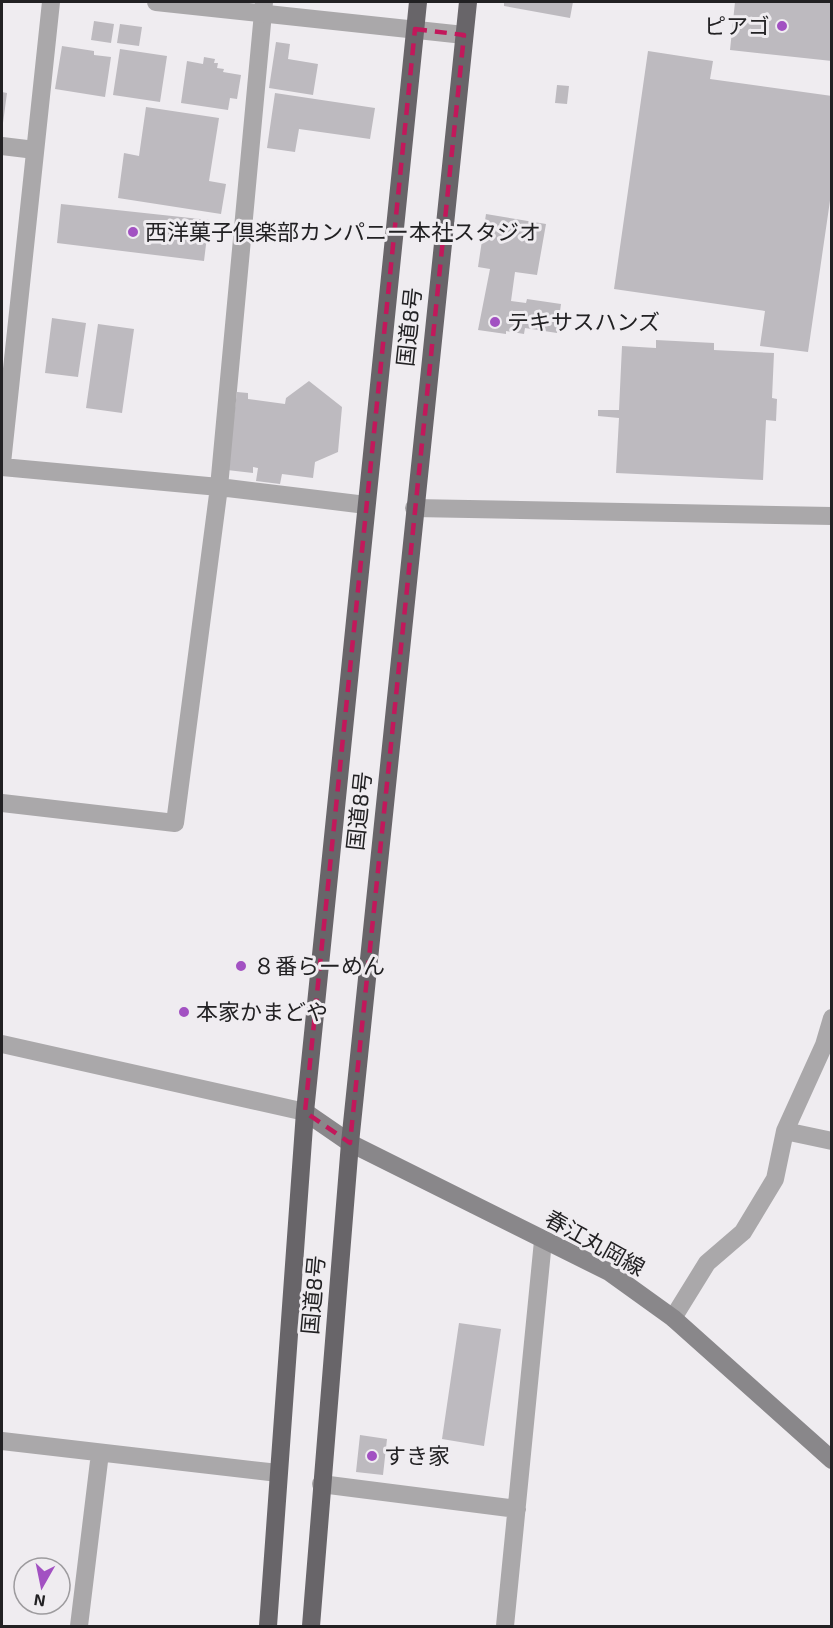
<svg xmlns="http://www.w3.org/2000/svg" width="833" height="1628" viewBox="0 0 833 1628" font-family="'Exo 2','Noto Sans JP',sans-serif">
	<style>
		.building { fill: #bdbabf }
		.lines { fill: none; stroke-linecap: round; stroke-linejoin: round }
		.minor { stroke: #aaa8aa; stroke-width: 18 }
		.tertiary { stroke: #aaa8aa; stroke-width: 18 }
		.secondary { stroke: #89878a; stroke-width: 18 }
		.trunk { stroke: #686569; stroke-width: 18 }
		.marked { fill: none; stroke: #c2185b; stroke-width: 4.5; stroke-dasharray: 12 8; stroke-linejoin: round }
		.poi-dot { fill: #a251c2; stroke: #efecf0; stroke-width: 2 }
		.labels { text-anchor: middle; stroke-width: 6; stroke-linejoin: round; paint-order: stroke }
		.poi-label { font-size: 22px; fill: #222123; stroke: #efecf0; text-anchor: start }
		.street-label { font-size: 22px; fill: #222123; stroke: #efecf0 }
	</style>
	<rect width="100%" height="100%" fill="#efecf0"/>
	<path class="building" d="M504,2H573L570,18L504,6Z
		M735,2H832V61L730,50Z
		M94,21L114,24L111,43L91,40Z
		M120,24L142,27L139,46L117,43Z
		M276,42L290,44L288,59L318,64L313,95L269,88Z
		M62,46L94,51V55L111,57L105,97L55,89Z
		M120,49L167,56L160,102L113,95Z
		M648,51L713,61L710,79L832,96V187L808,352L760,346L765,311L614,289Z
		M204,57L215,59L214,63H218L217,68L224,69L223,72L241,75L237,99L230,98L228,110L181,103L187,61L203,64Z
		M557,85L569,86L567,104L555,103Z
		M2,92L7,93L3,123H2Z
		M275,93L375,108L370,139L299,129L295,152L267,148Z
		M146,107L219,118L209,181L226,184L221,214L118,198L124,153L139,156Z
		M61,204L209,220L204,261L57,243Z
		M486,214L546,224L537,275L515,272L511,301L526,303L527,299L561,304L557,333L525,328L524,334L506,331V334L478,330L490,269L478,267Z
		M52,318L86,323L78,377L45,373Z
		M98,324L134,329L122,413L86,408Z
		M656,340L714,343V350L774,353L772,398L777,399L776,421L766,420L763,480L616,473L619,418L598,416V410H619L622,346L656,348Z
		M309,381L342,407L338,452L315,462L313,478L282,474L280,484L256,481L258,468L253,467V473L227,470L237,392L248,393V399L285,404L286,398Z
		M459,1323L501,1329L484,1446L442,1439Z
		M360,1435L387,1439L383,1475L356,1472Z"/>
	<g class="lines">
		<path class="minor" d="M2,146L35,150
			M2,463L51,2
			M2,467L219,487L366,505
			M414,508L832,516
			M2,803L175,823L219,487L264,2
			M785,1131L832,1141
			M673,1318L707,1263L743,1232L775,1179L785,1131L824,1045L832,1018
			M2,1441L278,1473
			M321,1484L517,1509
			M79,1626L100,1453
			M505,1626L543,1241"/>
		<path class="tertiary" d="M156,2L464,35
			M2,1044L305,1112"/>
		<path class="secondary" d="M305,1112L350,1143L609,1272L673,1318L832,1460"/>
		<path class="trunk" d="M268,1626L305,1112L418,2
			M311,1626L350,1143L468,2"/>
	</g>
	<path class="marked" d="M415,29L464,35L350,1143L305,1112Z"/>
	<g class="poi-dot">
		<circle cx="782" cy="26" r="6"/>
		<circle cx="133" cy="232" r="6"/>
		<circle cx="495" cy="322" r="6"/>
		<circle cx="241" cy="966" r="6"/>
		<circle cx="184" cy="1012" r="6"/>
		<circle cx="372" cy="1456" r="6"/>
	</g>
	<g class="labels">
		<g class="poi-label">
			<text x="770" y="34" text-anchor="end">ピアゴ</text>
			<text x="145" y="240">西洋菓子倶楽部カンパニー本社スタジオ</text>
			<text x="507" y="330">テキサスハンズ</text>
			<text x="253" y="974">８番らーめん</text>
			<text x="196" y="1020">本家かまどや</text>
			<text x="384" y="1464">すき家</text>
		</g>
		<g class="street-label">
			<text transform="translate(409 327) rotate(-84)" y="8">国道8号</text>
			<text transform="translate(359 811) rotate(-84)" y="8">国道8号</text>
			<text transform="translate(595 1243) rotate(29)" y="8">春江丸岡線</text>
			<text transform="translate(313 1295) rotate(-85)" y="8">国道8号</text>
		</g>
	</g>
	<rect width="833" height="1628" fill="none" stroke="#222123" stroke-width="6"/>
	<g transform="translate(42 1586) rotate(189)"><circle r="28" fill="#efecf0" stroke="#9d9b9e" stroke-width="1.5"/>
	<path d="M0-4.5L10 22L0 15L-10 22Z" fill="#a251c2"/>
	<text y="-9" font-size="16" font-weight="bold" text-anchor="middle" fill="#222123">N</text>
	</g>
</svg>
